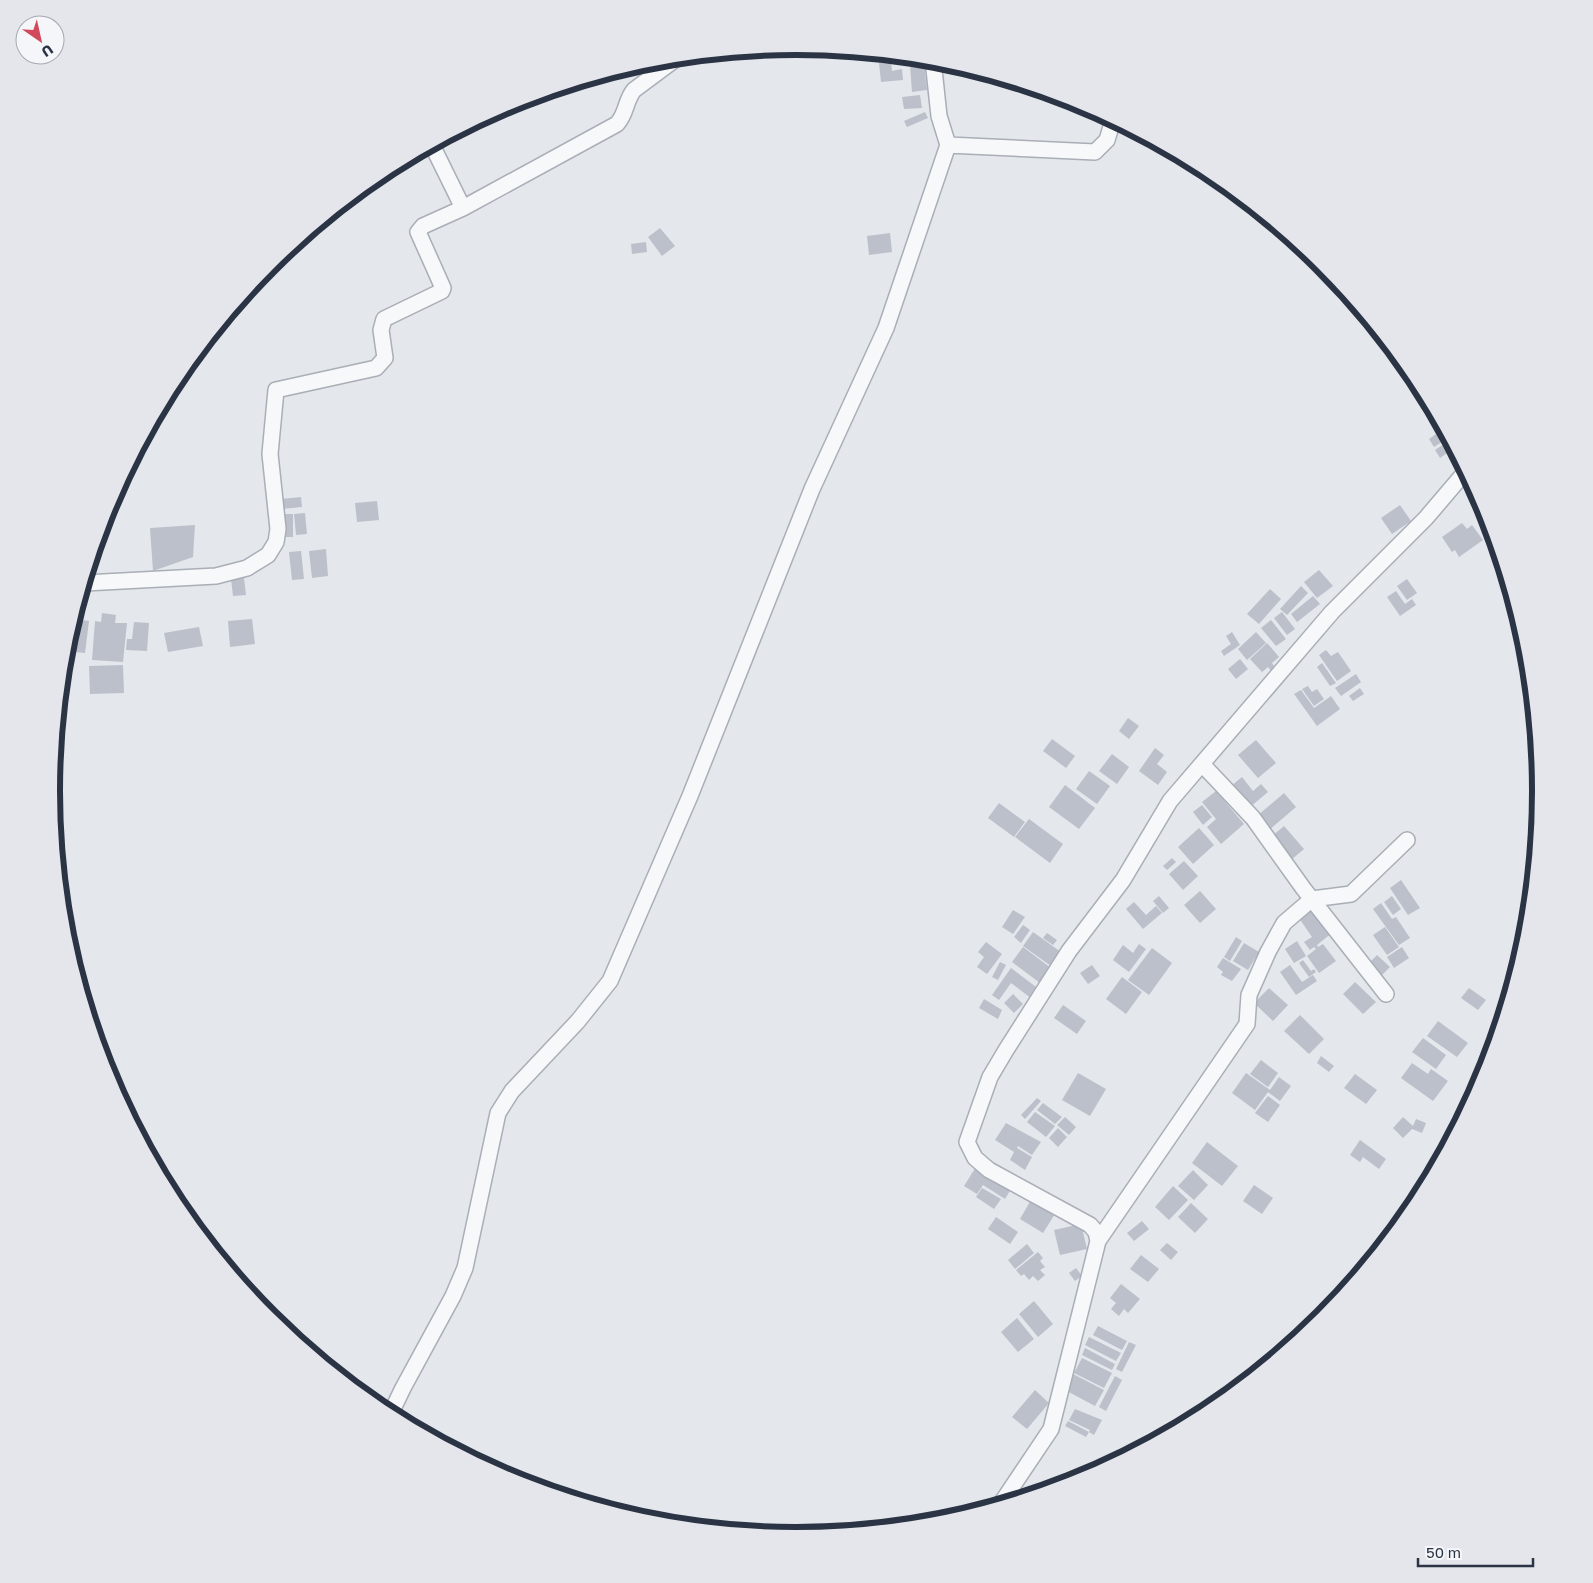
<svg xmlns="http://www.w3.org/2000/svg" width="1593" height="1583" viewBox="0 0 1593 1583" font-family="'Golos Text',sans-serif">
	<style>
		.building { fill: #bbc0ca }
		.lines { fill: none; stroke-linecap: round; stroke-linejoin: round }
		.minor-casing { stroke: #a9aeb7; stroke-width: 18 }
		.minor { stroke: #f7f8fa; stroke-width: 15 }
		.rim { fill: none; stroke: #2b3445; stroke-width: 6 }
	</style>
	<rect width="100%" height="100%" fill="#e4e7ec"/>
	<path class="building" d="M898,57H910L911,64L899,65Z
		M891,62L892,71L902,69L903,80L881,82L879,63Z
		M924,63L927,90L912,92L910,65Z
		M920,95L922,108L904,109L902,97Z
		M925,112L928,118L907,127L904,121Z
		M660,228L675,246L662,256L648,237Z
		M890,233L892,252L869,255L867,236Z
		M646,242L647,252L632,254L631,244Z
		M1443,429L1448,438L1434,447L1429,439Z
		M1450,440L1454,448L1440,458L1435,450Z
		M301,497L302,507L282,509L281,499Z
		M377,501L379,520L357,522L355,503Z
		M1400,505L1411,521L1392,534L1381,518Z
		M305,513L307,534L296,535L294,514Z
		M281,514H293V537H281Z
		M1489,520L1496,544L1483,525Z
		M1462,523L1467,529L1472,525L1483,540L1459,557L1455,550L1452,552L1442,537Z
		M195,525L193,557L153,571L150,528Z
		M326,549L328,576L312,578L309,551Z
		M301,551L304,579L292,580L289,552Z
		M1319,570L1333,586L1317,598L1304,582Z
		M244,578L246,595L233,596L231,579Z
		M1407,579L1417,593L1407,600L1397,586Z
		M1301,586L1308,593L1287,615L1280,609Z
		M1270,589L1281,599L1259,624L1247,614Z
		M1396,591L1405,604L1412,599L1416,605L1400,616L1387,597Z
		M1313,596L1320,604L1297,622L1291,614Z
		M1282,612L1295,629L1287,635L1274,618Z
		M102,613L116,615L115,623H127L123,662L92,660L95,621L101,622Z
		M74,619L89,621L85,653L65,651Z
		M252,619L255,644L230,647L228,621Z
		M1271,620L1286,639L1276,646L1261,628Z
		M134,622L149,623L147,651L126,650L127,639H132Z
		M199,627L203,646L168,652L164,633Z
		M1232,632L1240,645L1224,656L1221,651L1231,644L1226,636Z
		M1256,632L1266,643L1247,660L1238,649Z
		M1267,643L1279,657L1272,663L1276,669L1272,672L1268,667L1262,672L1250,659Z
		M1326,650L1331,656L1338,652L1351,671L1337,681L1319,655Z
		M1240,659L1248,669L1236,679L1228,669Z
		M1322,663L1336,683L1330,686L1317,667Z
		M123,665L124,693L90,694L89,666Z
		M1356,674L1361,682L1341,696L1335,688Z
		M1308,686L1312,692L1317,689L1324,699L1314,706L1302,689Z
		M1360,688L1364,694L1353,701L1349,696Z
		M1301,690L1314,708L1331,696L1340,709L1317,726L1294,694Z
		M1128,718L1139,726L1129,739L1119,731Z
		M1052,739L1075,756L1066,768L1043,751Z
		M1256,740L1276,763L1258,778L1238,755Z
		M1155,748L1164,755L1157,764L1167,772L1158,785L1139,771Z
		M1112,754L1129,767L1117,784L1099,771Z
		M1089,771L1110,786L1097,804L1076,789Z
		M1242,777L1253,791L1261,784L1268,792L1249,808L1231,786Z
		M1065,785L1095,808L1079,829L1049,807Z
		M1216,791L1244,824L1221,844L1207,827L1216,819L1202,802Z
		M1284,793L1296,807L1269,830L1257,816Z
		M999,803L1025,822L1014,837L988,818Z
		M1202,805L1212,817L1203,825L1193,812Z
		M1029,819L1063,844L1050,863L1015,837Z
		M1284,826L1304,849L1291,860L1271,837Z
		M1199,828L1214,845L1193,864L1178,847Z
		M1172,858L1176,862L1167,870L1163,866Z
		M1184,861L1198,876L1183,890L1169,874Z
		M1401,880L1420,908L1408,915L1390,888Z
		M1200,891L1216,909L1200,923L1184,905Z
		M1159,896L1169,908L1163,913L1153,901Z
		M1392,896L1401,909L1393,915L1384,902Z
		M1134,902L1146,915L1156,906L1162,913L1143,929L1126,909Z
		M1381,903L1392,919L1396,917L1410,938L1399,945L1373,909Z
		M1315,907L1333,932L1317,945L1318,947L1323,944L1336,961L1319,973L1307,956L1316,949L1314,947L1310,950L1304,942L1312,937L1299,918Z
		M1013,910L1025,917L1013,934L1002,927Z
		M1023,925L1030,930L1021,943L1014,937Z
		M1385,927L1399,947L1387,955L1373,935Z
		M1033,932L1061,952L1051,966L1023,946Z
		M1047,933L1057,940L1053,945L1043,938Z
		M1236,937L1242,941L1230,961L1224,957Z
		M1297,941L1306,956L1294,963L1285,949Z
		M986,942L1002,954L987,974L977,967L984,957L978,952Z
		M1244,943L1259,952L1248,970L1233,961Z
		M1139,944L1146,949L1129,972L1113,960L1123,945L1133,953Z
		M1023,947L1051,968L1040,983L1012,962Z
		M1402,947L1409,958L1394,968L1387,957Z
		M1152,948L1172,963L1149,995L1128,980Z
		M1377,955L1390,967L1380,977L1367,965Z
		M1223,958L1241,969L1232,981L1221,975L1223,972L1217,967Z
		M1303,960L1311,971L1314,969L1316,972L1309,977L1299,963Z
		M1000,962L1006,965L998,980L992,977Z
		M1092,965L1100,976L1088,984L1080,973Z
		M1290,965L1302,982L1313,975L1317,981L1296,995L1280,972Z
		M1011,968L1040,990L1032,999L1011,983L999,1000L992,995Z
		M1122,977L1142,992L1126,1014L1106,999Z
		M1355,982L1376,1002L1363,1014L1343,994Z
		M1269,988L1288,1005L1273,1021L1254,1003Z
		M1469,988L1486,1000L1478,1010L1461,998Z
		M1013,994L1023,1004L1014,1013L1004,1003Z
		M984,999L1002,1010L998,1019L979,1008Z
		M1063,1005L1086,1021L1077,1034L1054,1018Z
		M1300,1015L1324,1039L1309,1054L1284,1031Z
		M1438,1021L1468,1043L1457,1057L1427,1036Z
		M1423,1038L1446,1055L1436,1069L1412,1052Z
		M1321,1056L1334,1066L1329,1072L1317,1063Z
		M1261,1060L1278,1073L1268,1087L1250,1074Z
		M1412,1063L1428,1074L1431,1069L1448,1081L1433,1101L1401,1078Z
		M1078,1073L1106,1089L1090,1116L1062,1100Z
		M1246,1073L1270,1090L1279,1077L1291,1086L1280,1101L1268,1092L1255,1110L1232,1093Z
		M1355,1074L1377,1090L1366,1104L1344,1088Z
		M1268,1096L1280,1105L1268,1122L1255,1113Z
		M1037,1098L1041,1101L1025,1119L1021,1115Z
		M1043,1103L1062,1117L1055,1124L1037,1110Z
		M1035,1112L1055,1126L1046,1137L1027,1122Z
		M1065,1117L1076,1127L1069,1135L1057,1125Z
		M1403,1117L1413,1126L1416,1119L1426,1123L1422,1133L1412,1129L1403,1138L1393,1128Z
		M1006,1123L1041,1142L1032,1155L1018,1146L1017,1148L1032,1157L1025,1170L1010,1160L1014,1152L995,1140Z
		M1058,1128L1067,1137L1058,1147L1049,1138Z
		M1360,1140L1386,1159L1379,1169L1363,1157L1360,1162L1350,1155Z
		M1207,1142L1238,1166L1222,1186L1192,1163Z
		M976,1167L1011,1189L1005,1199L983,1185L977,1194L964,1186Z
		M1193,1170L1208,1185L1194,1200L1178,1186Z
		M1254,1185L1273,1198L1262,1214L1243,1201Z
		M1173,1186L1188,1200L1169,1220L1155,1207Z
		M982,1188L1001,1199L994,1209L976,1197Z
		M1031,1200L1055,1214L1043,1233L1020,1219Z
		M1191,1203L1208,1219L1195,1233L1178,1217Z
		M996,1217L1018,1232L1010,1244L988,1229Z
		M1142,1221L1149,1229L1134,1241L1127,1233Z
		M1081,1224L1087,1249L1060,1255L1054,1230Z
		M1167,1243L1178,1252L1171,1260L1160,1250Z
		M1027,1244L1034,1253L1015,1269L1008,1260Z
		M1038,1252L1043,1258L1040,1261L1045,1267L1040,1270L1045,1275L1038,1281L1033,1276L1029,1280L1024,1274L1021,1276L1016,1270Z
		M1141,1255L1159,1269L1148,1282L1130,1269Z
		M1076,1268L1082,1276L1075,1281L1069,1273Z
		M1121,1284L1140,1299L1128,1313L1124,1309L1119,1316L1111,1309L1116,1303L1110,1298Z
		M1034,1301L1053,1324L1038,1337L1019,1314Z
		M1017,1318L1034,1339L1018,1352L1001,1332Z
		M1098,1326L1127,1341L1122,1350L1093,1335Z
		M1089,1337L1121,1353L1116,1361L1085,1345Z
		M1129,1342L1136,1345L1122,1372L1116,1369Z
		M1085,1348L1115,1364L1112,1370L1082,1355Z
		M1082,1358L1112,1373L1104,1388L1074,1373Z
		M1073,1374L1104,1390L1095,1406L1065,1390Z
		M1115,1376L1122,1380L1106,1411L1099,1407Z
		M1035,1390L1049,1403L1027,1429L1012,1417Z
		M1075,1409L1102,1420L1094,1435L1089,1432L1090,1430L1069,1420Z
		M1068,1421L1089,1432L1086,1437L1065,1426Z"/>
	<g class="lines">
		<g class="minor-casing">
			<path id="minor" d="M948,145L1095,152L1107,140L1113,120
				M463,208L617,124C627,113 625,101 634,90L677,58
				M85,583L216,576L247,568L268,555L276,542L278,529L270,454L276,390L376,368L385,358L381,330L384,319L442,291L443,288L418,232L423,226L463,208L432,145
				M1202,764L1253,818L1303,888L1386,994
				M1098,1241L1247,1024L1249,995L1268,952L1284,923L1312,899L1351,894L1407,840
				M390,1415L403,1388L453,1296L465,1268L498,1113L512,1091L578,1021L610,981L690,796L812,489L886,328L948,145L939,116L933,60
				M1000,1505L1051,1429L1098,1241L1096,1232L1090,1225L989,1170L975,1158L967,1142L990,1077L1006,1050L1069,951L1123,880L1170,801L1332,612L1426,518L1466,471"/>
		</g>
		<use href="#minor" class="minor"/>
	</g>
	<path d="M0 0H1593V1583H0ZM60 791a736 736 0 1 1 1472 0a736 736 0 1 1-1472 0Z" fill="#e4e6eb" fill-rule="evenodd"/>
	<path class="rim" d="M60 791a736 736 0 1 1 1472 0a736 736 0 1 1-1472 0Z"/>
	<g transform="translate(40 40) rotate(146)"><circle r="24" fill="#f4f6f9" stroke="#a4a8b1"/>
	<path d="M0-4L9 19L0 12L-9 19Z" fill="#d1495b"/>
	<text y="-8" font-size="14" font-weight="bold" text-anchor="middle" fill="#2b3445">U</text>
	</g>
	<path d="M1418 1558v8h115v-8" fill="none" stroke="#2b3445" stroke-width="2.5"/>
	<text x="1426" y="1558" font-size="15" fill="#2b3445" stroke="#f4f6f9" stroke-width="4" paint-order="stroke">50 m</text>
</svg>
